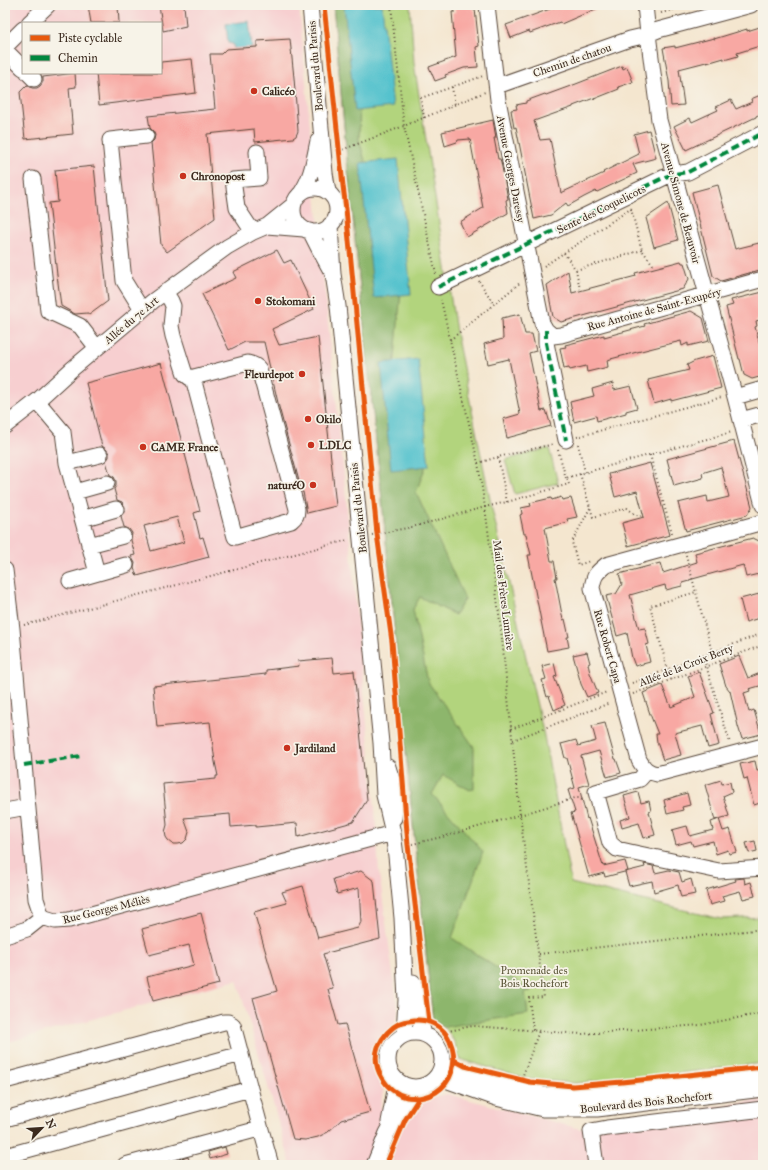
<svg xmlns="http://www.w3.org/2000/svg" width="768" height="1170" viewBox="0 0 768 1170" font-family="'IM FELL Great Primer',serif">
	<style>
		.built { fill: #f7cfd0; fill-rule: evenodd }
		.green { fill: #b2d47d; stroke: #767f4e }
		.forest { fill: #8db66c; stroke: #647045 }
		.water { fill: #55c2cd; stroke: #487676 }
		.building { fill: #f8a8a3; fill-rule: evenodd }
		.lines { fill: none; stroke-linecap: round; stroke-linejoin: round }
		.minor-casing { stroke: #574639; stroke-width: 17 }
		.path { stroke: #574639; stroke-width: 2; stroke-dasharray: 1 3; stroke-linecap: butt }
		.minor { stroke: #fff; stroke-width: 15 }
		.quiet { stroke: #00873e; stroke-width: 4; stroke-dasharray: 8 4; stroke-linecap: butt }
		.cycleway-casing { stroke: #f7f3e8; stroke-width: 8 }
		.cycleway { stroke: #e8590c; stroke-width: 5 }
		.poi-dot { fill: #c8321e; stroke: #f7f3e8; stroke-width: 1.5 }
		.labels { text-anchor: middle; stroke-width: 3.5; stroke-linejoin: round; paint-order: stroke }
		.street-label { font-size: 11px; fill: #3b2a1e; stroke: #f7f3e8 }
		.poi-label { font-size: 11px; font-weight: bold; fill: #3b2a1e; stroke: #f7f3e8; text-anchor: start }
		.park-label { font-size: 11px; fill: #595436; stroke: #f7f3e8 }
	</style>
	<rect width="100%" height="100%" fill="#f7f3e8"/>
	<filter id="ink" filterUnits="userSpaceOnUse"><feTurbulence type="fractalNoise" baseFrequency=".025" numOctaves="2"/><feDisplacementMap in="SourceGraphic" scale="8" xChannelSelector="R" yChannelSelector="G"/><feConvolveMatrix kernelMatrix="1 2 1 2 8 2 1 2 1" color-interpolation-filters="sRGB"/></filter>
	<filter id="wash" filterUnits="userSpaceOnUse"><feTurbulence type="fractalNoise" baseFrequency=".012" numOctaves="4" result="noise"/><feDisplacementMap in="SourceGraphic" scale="16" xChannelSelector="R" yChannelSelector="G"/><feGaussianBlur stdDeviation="0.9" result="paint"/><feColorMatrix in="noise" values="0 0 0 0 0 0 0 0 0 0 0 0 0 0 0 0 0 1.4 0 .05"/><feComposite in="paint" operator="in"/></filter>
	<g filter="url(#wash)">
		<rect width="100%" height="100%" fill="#f4e6cf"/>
		<path class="built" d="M5,5H299L324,284L343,467L375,810L379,872L398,1011L380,1108L447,1094L581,1129L763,1099V1165H291L237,980L5,1043ZM23,23H161V73H23Z"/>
		<path class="green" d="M333,5H410L414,63L457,338L492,509L544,736L571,883L721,919L763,917V1063L646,1077L576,1083L527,1079L460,1059C456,1054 457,1050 455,1044C451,1034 443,1025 433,1021L412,815L382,499L350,191Z
			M549,448L558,483L515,494L505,460Z"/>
		<path class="forest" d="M333,5H362L359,139L401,291L391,402L427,463L416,492L465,599L455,615L420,597L413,609L428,682L474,747V788L470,790L443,775L432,794L483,852L452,938L531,991L525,992L528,1014L444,1027L433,1021L412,815L382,499L350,191Z"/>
		<path class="water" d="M344,5H382L393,107L355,111Z
			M249,21L252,48L234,49L233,44L228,43L226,24Z
			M398,159L411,294L374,298L360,163Z
			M418,359L429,466L391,470L381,363Z"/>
		<g id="blocks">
			<path class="building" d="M88,5H118L119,23H91Z
				M159,5H184L186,26L163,31Z
				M454,5H472L473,10L475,9L479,46L476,47L478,67L464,68L445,75L446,77L435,81L429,67L456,57L452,12H455Z
				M561,5H605L561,24L560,22L530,33L529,31L511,38L506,25Z
				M763,26V45L737,53L738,56L724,60V58L707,63L706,62L679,69L684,105L671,106L669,81L663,48L675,46V48L714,38V39L747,29V31Z
				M290,39L294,78L298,131L296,136L293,138L255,142L254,129L207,134L215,218L167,252L161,245L151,143L154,140L155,135L153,131L150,128L148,116L215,109L210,54H221L226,49L257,47V41Z
				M192,59L196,93L99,105L96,73H161V62Z
				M622,66L623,69L627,67L633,82L618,87L619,89L594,99V98L573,106V107L534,121L540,140L550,139L561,193L604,173L603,172L639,154L634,134L649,130L656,158L633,164L637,173L597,192L596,191L584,197L568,206L566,203L551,215L534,219L516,127L514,128L511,110L517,109L516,105L526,103V101L545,94L546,95L576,84Z
				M75,73L76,87L69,88L73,134L25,139L20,92L27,85L32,88H37L40,86L43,82V77Z
				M763,94V113L756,116V117L686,150L674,126L690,118L692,122L718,110L716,107L731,100L736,109L752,102L751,99Z
				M493,120L496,138H494L498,159H500L501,162L508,199L506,200L508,213L467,237L460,222L483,208L470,139L458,140L457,142L445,146L442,132Z
				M94,166L108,301L89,315L88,313L75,314L61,306L57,275L49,203L58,202L55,170Z
				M718,185L735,249L763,242V269L721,281L713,276L692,192Z
				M668,203L678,240L654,247L646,218Z
				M277,250L284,263L291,260L314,309L272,329L279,345L318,337L336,506L307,513L303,492H302L279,407L264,342H245L229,350L202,294L236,278L233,272Z
				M681,261L682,263H684L689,279L683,289L561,322L553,317L547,285L568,271L572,293L636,276L635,273Z
				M763,292V319L756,321L757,326L755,327L760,345L763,344V376L752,379L744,375L740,359H739L726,307L733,305L731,300Z
				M691,311L703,318L709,341L688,346V343L682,346L681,341L637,352L607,360L608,367L587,372L586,366L570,370L569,367L564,368L560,348L566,347L565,345L604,335V337L645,326L644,324Z
				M520,314L525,334H532L536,351L529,353L541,411L546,410L551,426L507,438L503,419L520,414L509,359L488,364L484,344L503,339L502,318Z
				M713,356L721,388L671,401V399L654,404L648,380L689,370L687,365L695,361Z
				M161,363L200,511L194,513L200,538L203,537L209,557L137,576L134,568L135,563L131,556L135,555L131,540L132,533L129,529L124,527L121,516L125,511V507L122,502L117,500L114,489L116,486V481L114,477L110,475L106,461L109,457V453L106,449L102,446L86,383ZM177,517L184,542L151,551L144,526Z
				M613,383L614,390L631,386L637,408L626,411V413L597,421L596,416L574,422L570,402L594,396L592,389Z
				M734,441L752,507L747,515L686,531L678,503L707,496L708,502L729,497L721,467L702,473L703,478L674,486L667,459Z
				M650,463L670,535L628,546L622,523L644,517L637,491L615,497L609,474Z
				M561,497L562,500L571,498L577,517L567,519L568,522L545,528L551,561H554L557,578H555L563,620L565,619L569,637H567L569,647L547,651L528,555H531L526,534H524L520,515L522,514L521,508L531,506L530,503L551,498L552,500Z
				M753,538L761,542L763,548V573L746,577L743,565L689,580V581L682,583V586L666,590L665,585L630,595L639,629L645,628L649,644L646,645L650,662L635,666L632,658L627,633L617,636L606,596L616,594L622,584L619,574L660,563L663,573L697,562L695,553Z
				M763,593V617L746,622L740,599Z
				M587,652L590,663L588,664L590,673L598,693L587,697L581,684L573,655Z
				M739,656L748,678L763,672V685L749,689L750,691L744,693L749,712L754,710L761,734L742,739L738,726L730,691L726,686L719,664Z
				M332,658L334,673L354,671L367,800L353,822L298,837L297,823L256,827V825L231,827L230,814L184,818L189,832L187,839L183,843L178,844H173L168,840L166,837L165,832L167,825L163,784L216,779V776H218L215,762L210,722L157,727L153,686L266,674V670L299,666L298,661Z
				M554,663L557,676L554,677L565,705L554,710L549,696L547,697L542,680L546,679L542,666Z
				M699,672L714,713L711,714L719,745L708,748L702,726L675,733L681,755L663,760L657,742L656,734H658L650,714L643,693L662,685L671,707L695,697L688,676Z
				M605,723L615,759H616L621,773L607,777L599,751L581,756L589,784L579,787L587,819L588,818L603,866L625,861L628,871L605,877L604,873L589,877L571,813L575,812L568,790L575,788L567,758H565L561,744L576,740L578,746L596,741L592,726Z
				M755,761L757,770L763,769V802L754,805L747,778L744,779L740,764Z
				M721,780L722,784L730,782L732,792L723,796L729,816L715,820L705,785Z
				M638,792L641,803L649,801L651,811L649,812L655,835L644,838L639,823L622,828L620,820L630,817L624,796Z
				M687,793L690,805L682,807L683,810L667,814L664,800Z
				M719,819L723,831L730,829L737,852L729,854L728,850L716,854L713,841L693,846L691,841L676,845L672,830L687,826L690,836L713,830L711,822Z
				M755,841L757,851L749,853L746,843Z
				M644,864L653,866L655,873L669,870L679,872L682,882L691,879L695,894L681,897L678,885L654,892L652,881L629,886L625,872L645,867Z
				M361,871L374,881L380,939L323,954L333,988L328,989L338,1025L345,1024L370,1112L341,1120L328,1132L318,1137L305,1140L293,1139L253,998L277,991L254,912L287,903L282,892L303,886L318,938L358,928L361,922L359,888L337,894L333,879Z
				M744,878L745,884L751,882L755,896L743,899L740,891L722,896L724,901L710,905L706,890L736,881L735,879Z
				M201,913L219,984L153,1001L147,977L194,965L189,945L149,955L142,929Z
				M225,1147L227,1154L210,1159L208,1152Z
				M188,1157L191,1165H160Z"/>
		</g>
	</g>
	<g filter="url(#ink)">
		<use href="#blocks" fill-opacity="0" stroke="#574639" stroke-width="1"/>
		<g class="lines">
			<g class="minor-casing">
				<path id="minor" d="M310,5L325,173L328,192
					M487,5L498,100L542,323L546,330L553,336L561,335L763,279
					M645,5L648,34L659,120L735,397L763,505
					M29,23L48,5
					M5,47L23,29
					M5,50L23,68
					M28,73L34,79
					M497,86L630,39L643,36L658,30L751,5
					M33,179L48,311L80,326L97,348
					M293 210a22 22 0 1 1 44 0a22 22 0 1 1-44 0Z
					M301,193C312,177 314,159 318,141
					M330,225L333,274L338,306L381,743L384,795L393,833L396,856L402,918L406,1000L404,1035
					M267,226L304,229
					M310,231L318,247L330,269
					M253,232L237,208L233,180L259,178L257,152
					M438,287L665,177L674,174L688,172L763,133
					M165,292L171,301L173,306L171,326L173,336L183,368L185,374L190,378L248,363C253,364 256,365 259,369L297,509C297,515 296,517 291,521L235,537L193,378
					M142,310L124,281L110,140L146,136
					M546,330V343L566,440
					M735,397L763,389
					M37,401L63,432L67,463L97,573
					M741,420L763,414
					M5,426L37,401L72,369L153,301L227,247L253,232L267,226L293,205
					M67,463L100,455
					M75,492L107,483
					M82,519L116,509
					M763,522L606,565C596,573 594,575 592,588L639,760C644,769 648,772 657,774L763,746
					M89,545L123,536
					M5,570L12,629L36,899L42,917L55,921L69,920L393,833
					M70,581L126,565
					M388,767L396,793L394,818
					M647,771L640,779L596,792L610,843L617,849L630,852L719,871L763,868
					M5,811L27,807
					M5,936L27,929L42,917
					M413,982L420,1020L424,1034
					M388 1060a27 27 0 1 1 54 0a27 27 0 1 1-54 0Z
					M442,1065L499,1085L544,1095H597L763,1078
					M437,1077L496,1098L543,1109H597L763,1089
					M5,1081L224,1022H228L233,1025L260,1126L255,1130L125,1165
					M5,1119L241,1054
					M389,1122L397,1080
					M260,1126L271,1165
					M5,1156L250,1089
					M374,1165L387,1133L412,1087
					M596,1165L591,1131L607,1128L763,1109"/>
			</g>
			<path class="path" d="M391,5L404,126L436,274
				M661,13L690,5
				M452,87L455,105
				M424,118L421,98L483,76
				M339,151L404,126L485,92
				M631,209L642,250L654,266
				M564,253L576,270L580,289
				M544,266L632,208
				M576,270L642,250
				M479,281L494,304
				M450,340L521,282
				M577,437L722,397
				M578,444L585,472
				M558,450L566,478
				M650,455L672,533
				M478,463L498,457
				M580,474L593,517L627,508L636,515L643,516
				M507,502L498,457L554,444
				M590,508L572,542L578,565L590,561
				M372,535L412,527L485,507L478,463L441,300
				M759,536L763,540
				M686,555L712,652
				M24,625L348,540
				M703,656L730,743
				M668,670L650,606L696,592
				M632,683L763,633
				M633,694L763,645
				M511,729L607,692
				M513,740L610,703
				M408,845L446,836L520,815L575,798H579L582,800L584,798
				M539,954L763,929
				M533,1030L529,998L544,997L520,815L501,629L485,507L507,502L569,484L566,478L580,474L732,432
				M443,1032L473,1026L582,1034L700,1025L763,1013
				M522,1078L539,1031"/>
			<use href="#minor" class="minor"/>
			<path class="quiet" d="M438,287L665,177L674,174L688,172L763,133
				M546,330V343L566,440
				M24,765L81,756"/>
			<g class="cycleway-casing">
				<path id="cycleway" d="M324,5L343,186L346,209L377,534L392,642L408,845L429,1022
					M454,1060L465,1066L530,1082L573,1086L622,1082L763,1067
					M386,1165L405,1120L419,1098C425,1097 431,1095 436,1092C468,1072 454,1017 415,1020C410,1021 405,1021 400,1023C390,1028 383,1036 378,1047C371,1068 386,1092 407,1097C410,1098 415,1097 419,1098"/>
			</g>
			<use href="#cycleway" class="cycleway"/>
		</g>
	</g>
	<g class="poi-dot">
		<circle cx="254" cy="91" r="4"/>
		<circle cx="183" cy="176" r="4"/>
		<circle cx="258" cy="301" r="4"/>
		<circle cx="302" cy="374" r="4"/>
		<circle cx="308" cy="419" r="4"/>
		<circle cx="311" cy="445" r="4"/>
		<circle cx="143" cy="447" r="4"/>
		<circle cx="313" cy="485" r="4"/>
		<circle cx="287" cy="748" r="4"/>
	</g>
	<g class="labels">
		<g class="street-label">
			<text transform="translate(572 60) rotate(-19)" y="4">Chemin de chatou</text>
			<text transform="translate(315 66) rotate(-95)" y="4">Boulevard du Parisis</text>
			<text transform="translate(511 169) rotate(79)" y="4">Avenue Georges Daressy</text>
			<text transform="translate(681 203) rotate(75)" y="4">Avenue Simone de Beauvoir</text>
			<text transform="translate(601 209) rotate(-26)" y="4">Sente des Coquelicots</text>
			<text transform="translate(654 309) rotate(-15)" y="4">Rue Antoine de Saint-Exupéry</text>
			<text transform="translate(131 320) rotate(-40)" y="4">Allée du 7e Art</text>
			<text transform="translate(358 508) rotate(-96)" y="4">Boulevard du Parisis</text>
			<text transform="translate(504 595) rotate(83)" y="4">Mail des Frères Lumière</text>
			<text transform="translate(608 646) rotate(74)" y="4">Rue Robert Capa</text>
			<text transform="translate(686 665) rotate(-21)" y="4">Allée de la Croix Berty</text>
			<text transform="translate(106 909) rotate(-14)" y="4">Rue Georges Méliès</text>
			<text transform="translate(646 1102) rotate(-6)" y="4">Boulevard des Bois Rochefort</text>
		</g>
		<g class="poi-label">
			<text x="262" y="95">Calicéo</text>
			<text x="191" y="180">Chronopost</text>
			<text x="266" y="305">Stokomani</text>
			<text x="294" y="378" text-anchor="end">Fleurdepot</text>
			<text x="316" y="423">Okilo</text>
			<text x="319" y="449">LDLC</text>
			<text x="151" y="451">CAME France</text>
			<text x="305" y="489" text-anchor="end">naturéO</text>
			<text x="295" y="752">Jardiland</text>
		</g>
		<g class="park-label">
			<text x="534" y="974">Promenade des<tspan x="534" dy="13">Bois Rochefort</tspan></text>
		</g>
	</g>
	<rect width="768" height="1170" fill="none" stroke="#f7f3e8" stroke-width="20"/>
	<rect x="22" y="22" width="140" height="52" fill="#f7f3e8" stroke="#aca397"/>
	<rect x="30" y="35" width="20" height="6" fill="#e8590c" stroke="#aca397"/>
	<text x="58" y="42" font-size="12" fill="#3b2a1e">Piste cyclable</text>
	<rect x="30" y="55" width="20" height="6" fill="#00873e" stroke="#aca397"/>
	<text x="58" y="62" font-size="12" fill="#3b2a1e">Chemin</text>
	<g transform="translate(42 1128) rotate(65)" stroke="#f7f3e8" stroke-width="3" paint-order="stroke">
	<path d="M0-3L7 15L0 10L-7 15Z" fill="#3b2a1e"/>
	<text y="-6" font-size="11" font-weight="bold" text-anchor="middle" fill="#3b2a1e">N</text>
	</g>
</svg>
